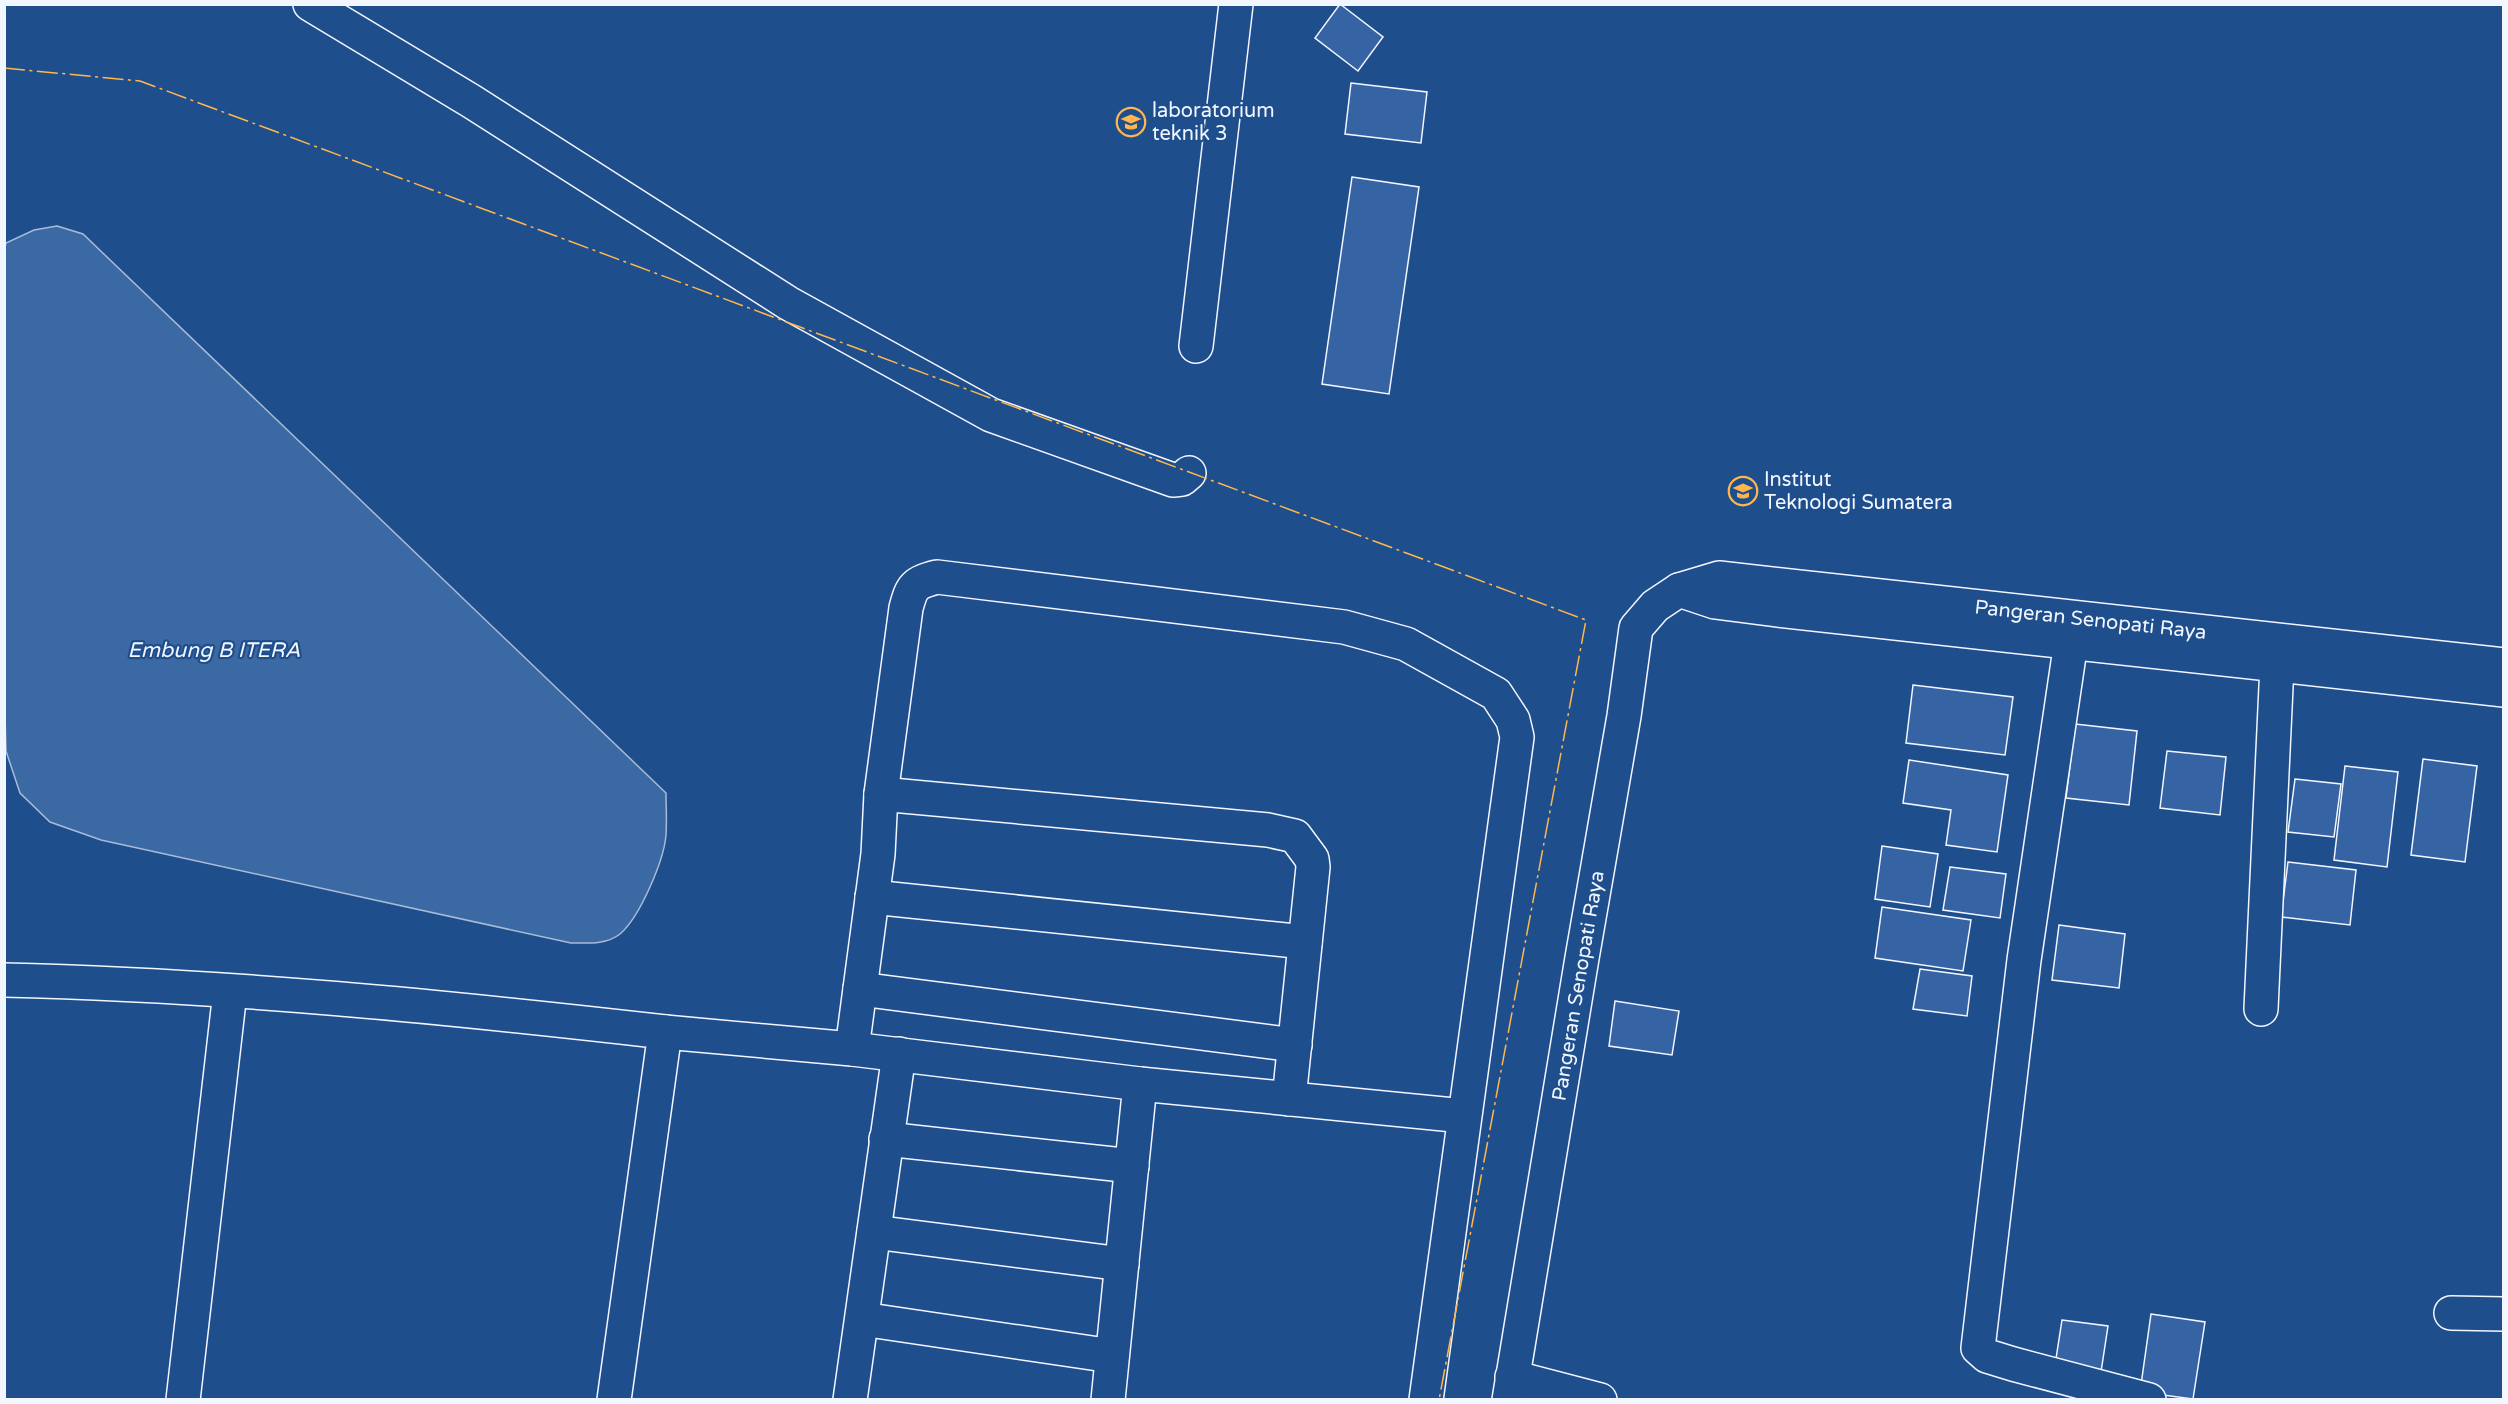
<svg xmlns="http://www.w3.org/2000/svg" width="2508" height="1404" viewBox="0 0 2508 1404" font-family="'Varela Round',sans-serif">
	<style>
		.water { fill: #3b69a3; stroke: #a8bbd7; stroke-width: 1.5 }
		.building { fill: #3563a3; stroke: #f2f6ff; stroke-width: 1.5 }
		.lines { fill: none; stroke-linecap: round; stroke-linejoin: round }
		.minor-casing { stroke: #f2f6ff; stroke-width: 36 }
		.minor { stroke: #1f4e8c; stroke-width: 33 }
		.power { stroke: #ffb74d; stroke-width: 1.5; stroke-dasharray: 21 4.5 3 4.5; stroke-linecap: butt }
		.labels { text-anchor: middle; stroke-width: 4.5; stroke-linejoin: round; paint-order: stroke }
		.poi-label { font-size: 20px; fill: #f2f6ff; stroke: #1f4e8c; text-anchor: start }
		.street-label { font-size: 20px; fill: #f2f6ff; stroke: #1f4e8c }
		.water-label { font-size: 21px; font-style: italic; fill: #f2f6ff; stroke: #1f4e8c }
	</style>
	<rect width="100%" height="100%" fill="#1f4e8c"/>
	<path class="water" d="M57,226L83,234L666,793C666,807 667,821 666,835C664,860 640,917 620,934C606,945 587,943 571,943L101,840L50,822L20,793L6,751L5,714V246L6,243L34,230Z"/>
	<path class="building" d="M1340,4L1383,37L1358,71L1315,38Z
		M1351,83L1427,92L1421,143L1345,134Z
		M1352,177L1419,187L1389,394L1322,384Z
		M1913,685L2013,697L2005,755L1906,743Z
		M2075,724L2137,731L2129,805L2066,798Z
		M2167,751L2226,757L2220,815L2160,808Z
		M2423,759L2477,766L2465,862L2411,855Z
		M1909,760L2008,775L1997,852L1946,845L1951,810L1903,803Z
		M2345,766L2398,772L2387,867L2334,860Z
		M2295,779L2341,784L2334,837L2288,832Z
		M1882,846L1938,854L1930,907L1875,899Z
		M2288,862L2356,870L2350,925L2281,917Z
		M1950,867L2006,874L2000,918L1943,910Z
		M1882,907L1971,920L1963,971L1875,958Z
		M2059,925L2125,934L2119,988L2052,980Z
		M1920,969L1972,976L1967,1016L1913,1009Z
		M1615,1001L1679,1011L1672,1055L1609,1046Z
		M2151,1314L2205,1322L2193,1399L2140,1392Z
		M2062,1320L2108,1326L2101,1372L2055,1365Z"/>
	<g class="lines">
		<g class="minor-casing">
			<g id="minor">
				<path d="M310,4L471,101L788,303L991,415L1173,480L1182,479L1189,473"/>
				<path d="M1196,346L1236,4"/>
				<path d="M1679,590L1715,602L1777,610L2504,690"/>
				<path d="M2071,642L2024,960L1978,1348L1987,1356L2013,1364L2149,1400"/>
				<path d="M881,794L906,608C912,586 914,583 937,577L1344,627L1406,644L1496,694L1513,720L1517,737L1426,1400"/>
				<path d="M872,897L1305,942"/>
				<path d="M4,980C225,985 446,1007 665,1032L614,1400"/>
				<path d="M860,989L1295,1045"/>
				<path d="M2261,1009L2277,665"/>
				<path d="M665,1032L852,1049L1140,1084L1464,1116"/>
				<path d="M852,1049L878,854L881,794L1268,830L1295,836L1312,859L1313,867L1289,1099"/>
				<path d="M886,1139L1132,1166"/>
				<path d="M874,1232L1122,1264"/>
				<path d="M2451,1313L2504,1314"/>
				<path d="M862,1319L1112,1356"/>
				<path d="M1512,1377L1600,1400"/>
				<path d="M183,1400L230,992"/>
				<path d="M850,1400L899,1054"/>
				<path d="M1108,1400L1140,1084"/>
				<path id="s1" d="M1509,1400L1582,958L1624,716L1636,628L1655,606L1679,590L1719,578L2504,665"/>
			</g>
		</g>
		<use href="#minor" class="minor"/>
		<path class="power" d="M4,68L140,81L1586,620L1439,1400"/>
	</g>
	<defs>
		<g id="university-ring" transform="scale(1.5)"><circle r="9.5" fill="#1f4e8c" stroke="#ffb74d" stroke-width="1.5"/><path d="M0-5L7-2L0 1L-7-2ZM-4 1L0 2.5L4 1V4Q0 6-4 4Z" fill="#ffb74d"/></g>
	</defs>
	<g fill-rule="evenodd">
		<use href="#university-ring" x="1131" y="122"/>
		<use href="#university-ring" x="1743" y="491"/>
	</g>
	<g class="labels">
		<g class="poi-label">
			<text x="1152" y="117">laboratorium<tspan x="1152" dy="23">teknik 3</tspan></text>
			<text x="1764" y="486">Institut<tspan x="1764" dy="23">Teknologi Sumatera</tspan></text>
		</g>
		<g class="street-label">
			<text dy="7" stroke="none"><textPath href="#s1" startOffset="1256">Pangeran Senopati Raya</textPath></text>
			<text dy="7" stroke="none"><textPath href="#s1" startOffset="420">Pangeran Senopati Raya</textPath></text>
		</g>
		<g class="water-label">
			<text x="214" y="657">Embung B ITERA</text>
		</g>
	</g>
	<rect width="2508" height="1404" fill="none" stroke="#f2f6ff" stroke-width="12"/>
</svg>
